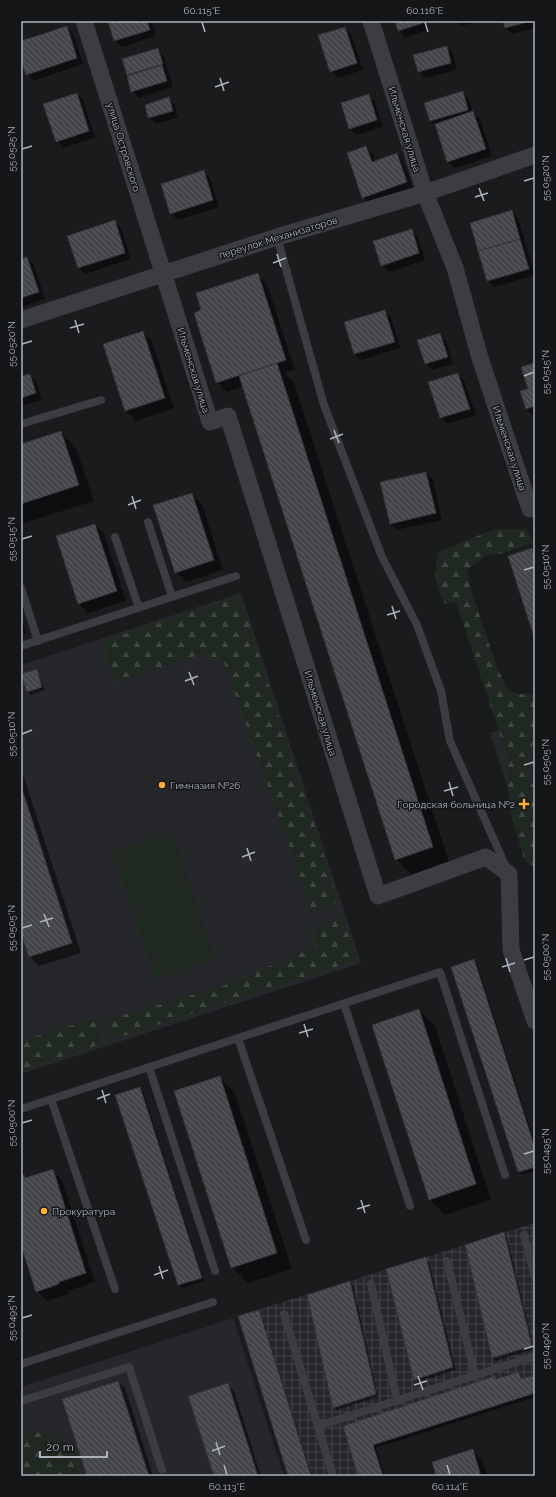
<svg xmlns="http://www.w3.org/2000/svg" width="556" height="1497" viewBox="0 0 556 1497" font-family="Raleway,sans-serif">
	<style>
		.built { fill: #26272a }
		.industrial { fill: url(#industrial-grid) }
		.forest { fill: url(#forest-firs) }
		.pitch { fill: #202921 }
		.shadow { fill: #0007 }
		.building { fill: url(#building-back-hatch); stroke: #343539 }
		.lines { fill: none; stroke-linecap: round; stroke-linejoin: round }
		.lane { stroke: #3b3d42; stroke-width: 8 }
		.street { stroke: #3b3d42; stroke-width: 17 }
		.ticks { fill: none; stroke: #adb2bd; stroke-width: 1.5 }
		.poi-dot { fill: #fbb034; stroke: #151618; stroke-width: 1.5 }
		.labels { text-anchor: middle; stroke-width: 3; stroke-linejoin: round; paint-order: stroke }
		.street-label { font-size: 10px; fill: #adb2bd; stroke: #151618 }
		.poi-label { font-size: 10px; fill: #adb2bd; stroke: #151618; text-anchor: start }
		.neatline { fill: none; stroke: #adb2bd; stroke-width: 1.5 }
		.ticks-label { font-size: 10px; text-anchor: middle; fill: #adb2bd }
	</style>
	<defs>
		<pattern id="industrial-grid" width="8" height="8" patternUnits="userSpaceOnUse"><rect width="8" height="8" fill="#26272a"/><path d="M0 4h8M4 0v8" fill="none" stroke="#434447"/></pattern>
		<pattern id="forest-firs" width="22" height="20" patternUnits="userSpaceOnUse"><rect width="22" height="20" fill="#202921"/><path d="M5 1l3.5 6h-7zM16 11l3.5 6h-7z" fill="#3e463f"/></pattern>
		<pattern id="building-back-hatch" width="6" height="6" patternUnits="userSpaceOnUse"><rect width="6" height="6" fill="#44464a"/><path d="M-1 5l2 2M0 0l6 6M5-1l2 2" fill="none" stroke="#5c5e62"/></pattern>
	</defs>
	<rect width="100%" height="100%" fill="#1a1b1d"/>
	<path class="built" d="M241,593L361,963L21,1074V665Z
		M535,718V874L490,733Z
		M233,1318L284,1476H21V1387Z"/>
	<path class="industrial" d="M535,1223V1393L373,1445L383,1476H288L238,1316Z"/>
	<path class="forest" d="M495,529H526L534,542L505,553L485,556L467,570L470,587L497,668L509,691L519,694H535V740L525,760L510,758L525,761L532,764L525,773L530,784L535,783V867L525,861L514,826L509,805L508,758L456,602L445,604C434,583 434,574 438,552Z
		M240,597L319,839L338,902L312,911L224,662L201,654L114,683L102,641Z
		M343,917L357,960L111,1040L106,1020L223,986L315,947L317,925Z
		M96,1018L101,1035V1044L21,1070V1041Z
		M23,1429L50,1435L69,1448L81,1476H21V1432Z"/>
	<path class="pitch" d="M172,831L215,960L155,979L112,851Z"/>
	<path class="shadow" d="M109,21H151L156,36L122,47L115,41Z
		M396,21H426L429,30L405,37L399,30Z
		M456,21H481L461,26Z
		M504,21H535V28L512,34L506,28Z
		M67,27L73,34L83,64L33,81L27,74L21,57V42Z
		M345,28L351,34L363,70L338,78L331,71Z
		M446,47L453,53L457,70L425,78L419,71Z
		M157,49L164,56L173,87L139,98L132,91L123,60Z
		M462,92L469,99L473,113L480,119L492,156L455,168L448,162L436,126L430,120Z
		M77,94L83,100L95,138L63,148L57,141Z
		M369,96L375,102L383,127L357,135L350,129Z
		M168,99L175,105L178,117L156,124L149,117Z
		M366,147L373,154L375,161L397,154L403,161L413,189L370,204L363,197Z
		M203,171L210,178L219,207L178,220L171,214L162,185Z
		M511,211L518,218L535,275L495,287L488,280Z
		M114,221L121,228L131,259L85,274L79,267Z
		M412,230L418,237L425,260L389,272L382,265Z
		M27,258L34,265L45,299L21,307V260Z
		M257,274L267,284L295,370L285,373L294,383L450,865L414,877L396,859L243,386L227,392L217,382L202,311Z
		M384,311L391,317L400,348L361,360L355,354L345,323Z
		M143,332L152,342L174,408L136,421L126,411L104,345Z
		M440,334L446,341L453,364L432,370L426,363Z
		M535,364V415L533,416L527,409L521,392L530,389Z
		M457,374L464,380L476,415L448,424L441,418Z
		M29,375L36,381L42,400L21,406V377Z
		M61,432L76,448L94,501L21,524V445Z
		M426,473L433,480L442,520L397,530L391,524Z
		M192,494L202,504L223,570L186,582L176,572Z
		M95,525L104,534L126,601L88,613L79,603Z
		M21,617L26,633L21,634Z
		M36,670L39,674L45,690L31,695L28,692Z
		M21,768L81,953L39,966L30,957L21,931Z
		M474,961L477,964L535,1143V1166L519,1171V1172L453,967Z
		M419,1010L435,1026L491,1200L445,1215L429,1199Z
		M219,1077L235,1093L292,1269L248,1283L232,1267Z
		M140,1088L143,1092L204,1281L182,1288L179,1285L117,1096Z
		M535,1168V1171L522,1175L520,1173Z
		M52,1170L62,1180L95,1282L68,1291V1294L47,1301L37,1291L21,1242V1177L24,1176L27,1179Z
		M504,1233L507,1237L534,1349L496,1361L493,1358Z
		M425,1259L429,1262L456,1370L418,1382L415,1379Z
		M350,1282L353,1285L378,1397L337,1410L333,1407Z
		M258,1311L261,1314L312,1476H289Z
		M518,1374L522,1380L535,1376V1397L376,1448L385,1476H359L344,1426L495,1377L498,1380Z
		M118,1382L125,1388L153,1476H88Z
		M227,1384L234,1391L261,1476H215Z
		M472,1450L482,1460L487,1476H438Z"/>
	<path class="building" d="M108,21H147L150,30L114,41Z
		M395,21H422L423,23L398,31Z
		M503,21H531L505,28Z
		M67,26L77,58L26,75L21,60V41Z
		M345,27L357,63L330,72L318,35Z
		M447,46L451,63L418,72L413,55Z
		M158,48L163,64L127,75L122,59Z
		M162,65L167,81L131,92L127,76Z
		M463,91L468,110L430,121L424,103Z
		M77,93L89,131L56,142L43,104Z
		M369,94L377,120L349,129L341,103Z
		M169,97L173,111L148,118L145,105Z
		M473,111L486,149L447,162L435,124Z
		M366,146L372,162L397,153L407,182L362,198L347,153Z
		M204,170L213,200L170,214L161,184Z
		M512,210L520,239L478,251L470,223Z
		M115,220L125,253L78,268L67,236Z
		M412,229L419,253L381,266L373,241Z
		M520,239L529,269L487,281L478,251Z
		M27,257L39,292L21,298V259Z
		M258,273L286,360L216,383L194,313L201,310L196,293Z
		M385,310L395,342L354,354L344,322Z
		M143,331L165,398L125,411L103,344Z
		M440,333L448,357L425,364L417,340Z
		M277,363L433,847L395,860L239,376Z
		M535,363V406L526,409L520,391L528,389L521,367Z
		M458,373L470,409L440,418L428,382Z
		M30,374L36,393L21,398V376Z
		M61,431L79,485L21,504V444Z
		M426,472L436,513L390,524L380,482Z
		M192,493L214,560L175,573L153,505Z
		M95,524L117,591L78,604L56,536Z
		M532,548L535,557V640L508,556Z
		M37,669L42,687L27,692L21,674Z
		M21,786L72,943L29,957L21,934Z
		M474,959L535,1148V1167L518,1172L451,967Z
		M419,1009L476,1184L429,1200L372,1025Z
		M220,1076L277,1253L231,1268L174,1091Z
		M140,1087L202,1278L178,1285L115,1095Z
		M53,1169L86,1273L59,1282V1284L36,1292L21,1245V1175H24L25,1178Z
		M504,1232L532,1346L492,1358L465,1245Z
		M426,1257L453,1367L414,1380L386,1269Z
		M350,1281L376,1394L333,1408L307,1295Z
		M259,1310L311,1476H288L238,1316Z
		M519,1372L521,1379L535,1375V1393L373,1445L383,1476H358L343,1426L495,1376L496,1379Z
		M118,1381L149,1476H87L62,1399Z
		M228,1383L258,1476H214L188,1396Z
		M473,1449L481,1476H436L432,1462Z"/>
	<g class="lines">
		<path class="lane" d="M277,237L324,405L382,557L417,625L441,691L450,741L506,867
			M21,424L101,400
			M148,522L172,597
			M115,537L139,608
			M21,588L38,641
			M21,646L236,576
			M344,1004L410,1206
			M238,1038L306,1240
			M149,1067L215,1271
			M51,1099L115,1289
			M21,1109L440,972L505,1175
			M524,1235L535,1277
			M447,1261L475,1375
			M371,1284L397,1400
			M284,1314L333,1476
			M21,1364L213,1302
			M21,1401L129,1367L162,1470
			M318,1426L535,1356"/>
		<path class="street" d="M84,21L210,422L228,416L378,896L486,857L509,874L511,950L535,1021
			M371,21L425,193L455,268L480,358L530,509
			M21,320L277,237L425,193L535,155"/>
	</g>
	<path class="ticks" d="M202,22L205,32M425,22L428,32M220,78L224,91M215,87L229,82M22,149L32,146M524,181L534,178M479,188L484,201M475,197L488,193M277,254L281,267M273,263L286,258M75,320L79,333M70,328L84,324M22,344L32,341M524,376L534,372M334,430L339,443M330,439L343,434M132,496L136,509M128,505L141,500M22,539L32,536M524,570L534,567M392,606L396,619M387,615L400,611M189,672L194,685M185,681L198,676M22,734L32,730M524,765L534,762M449,782L453,796M444,791L458,787M247,848L251,861M242,857L255,852M44,914L49,927M40,922L53,918M22,928L32,925M506,958L510,972M524,960L534,957M502,967L515,963M304,1024L308,1037M299,1033L313,1029M102,1090L106,1103M97,1099L110,1094M22,1123L32,1120M524,1154L534,1151M361,1200L365,1213M357,1209L370,1205M159,1266L163,1279M154,1275L168,1270M22,1318L32,1315M524,1349L534,1346M418,1376L423,1390M414,1385L427,1381M216,1442L220,1455M212,1451L225,1446M224,1465L227,1475M447,1465L450,1475"/>
	<g class="poi-dot">
		<circle cx="162" cy="785" r="4"/>
		<path d="M522 798h4v4h4v4h-4v4h-4v-4h-4v-4h4z"/>
		<circle cx="44" cy="1211" r="4"/>
	</g>
	<g class="labels">
		<g class="street-label">
			<text transform="translate(405 129) rotate(73)" y="4">Ильменская улица</text>
			<text transform="translate(124 147) rotate(73)" y="4">улица Островского</text>
			<text transform="translate(278 237) rotate(-17)" y="4">переулок Механизаторов</text>
			<text transform="translate(194 370) rotate(73)" y="4">Ильменская улица</text>
			<text transform="translate(510 448) rotate(72)" y="4">Ильменская улица</text>
			<text transform="translate(321 713) rotate(73)" y="4">Ильменская улица</text>
		</g>
		<g class="poi-label">
			<text x="170" y="789">Гимназия №26</text>
			<text x="515" y="808" text-anchor="end">Городская больница №2</text>
			<text x="52" y="1215">Прокуратура</text>
		</g>
	</g>
	<rect width="556" height="1497" fill="none" stroke="#151618" stroke-width="44"/>
	<path d="M40 1451v6h67v-6" fill="none" stroke="#adb2bd" stroke-width="2"/>
	<text x="46" y="1451" font-size="12" fill="#adb2bd" stroke="#151618" stroke-width="3" paint-order="stroke">20 m</text>
	<rect x="22" y="22" width="512" height="1453" class="neatline"/>
	<g class="ticks-label">
		<text x="202" y="14">60.115°E</text>
		<text x="425" y="14">60.116°E</text>
		<text transform="translate(11 149) rotate(-90)" y="4">55.0525°N</text>
		<text transform="translate(545 178) rotate(-90)" y="4">55.0520°N</text>
		<text transform="translate(11 344) rotate(-90)" y="4">55.0520°N</text>
		<text transform="translate(545 372) rotate(-90)" y="4">55.0515°N</text>
		<text transform="translate(11 539) rotate(-90)" y="4">55.0515°N</text>
		<text transform="translate(545 567) rotate(-90)" y="4">55.0510°N</text>
		<text transform="translate(11 734) rotate(-90)" y="4">55.0510°N</text>
		<text transform="translate(545 762) rotate(-90)" y="4">55.0505°N</text>
		<text transform="translate(11 928) rotate(-90)" y="4">55.0505°N</text>
		<text transform="translate(545 957) rotate(-90)" y="4">55.0500°N</text>
		<text transform="translate(11 1123) rotate(-90)" y="4">55.0500°N</text>
		<text transform="translate(545 1151) rotate(-90)" y="4">55.0495°N</text>
		<text transform="translate(11 1318) rotate(-90)" y="4">55.0495°N</text>
		<text transform="translate(545 1346) rotate(-90)" y="4">55.0490°N</text>
		<text x="227" y="1490">60.113°E</text>
		<text x="450" y="1490">60.114°E</text>
	</g>
</svg>
